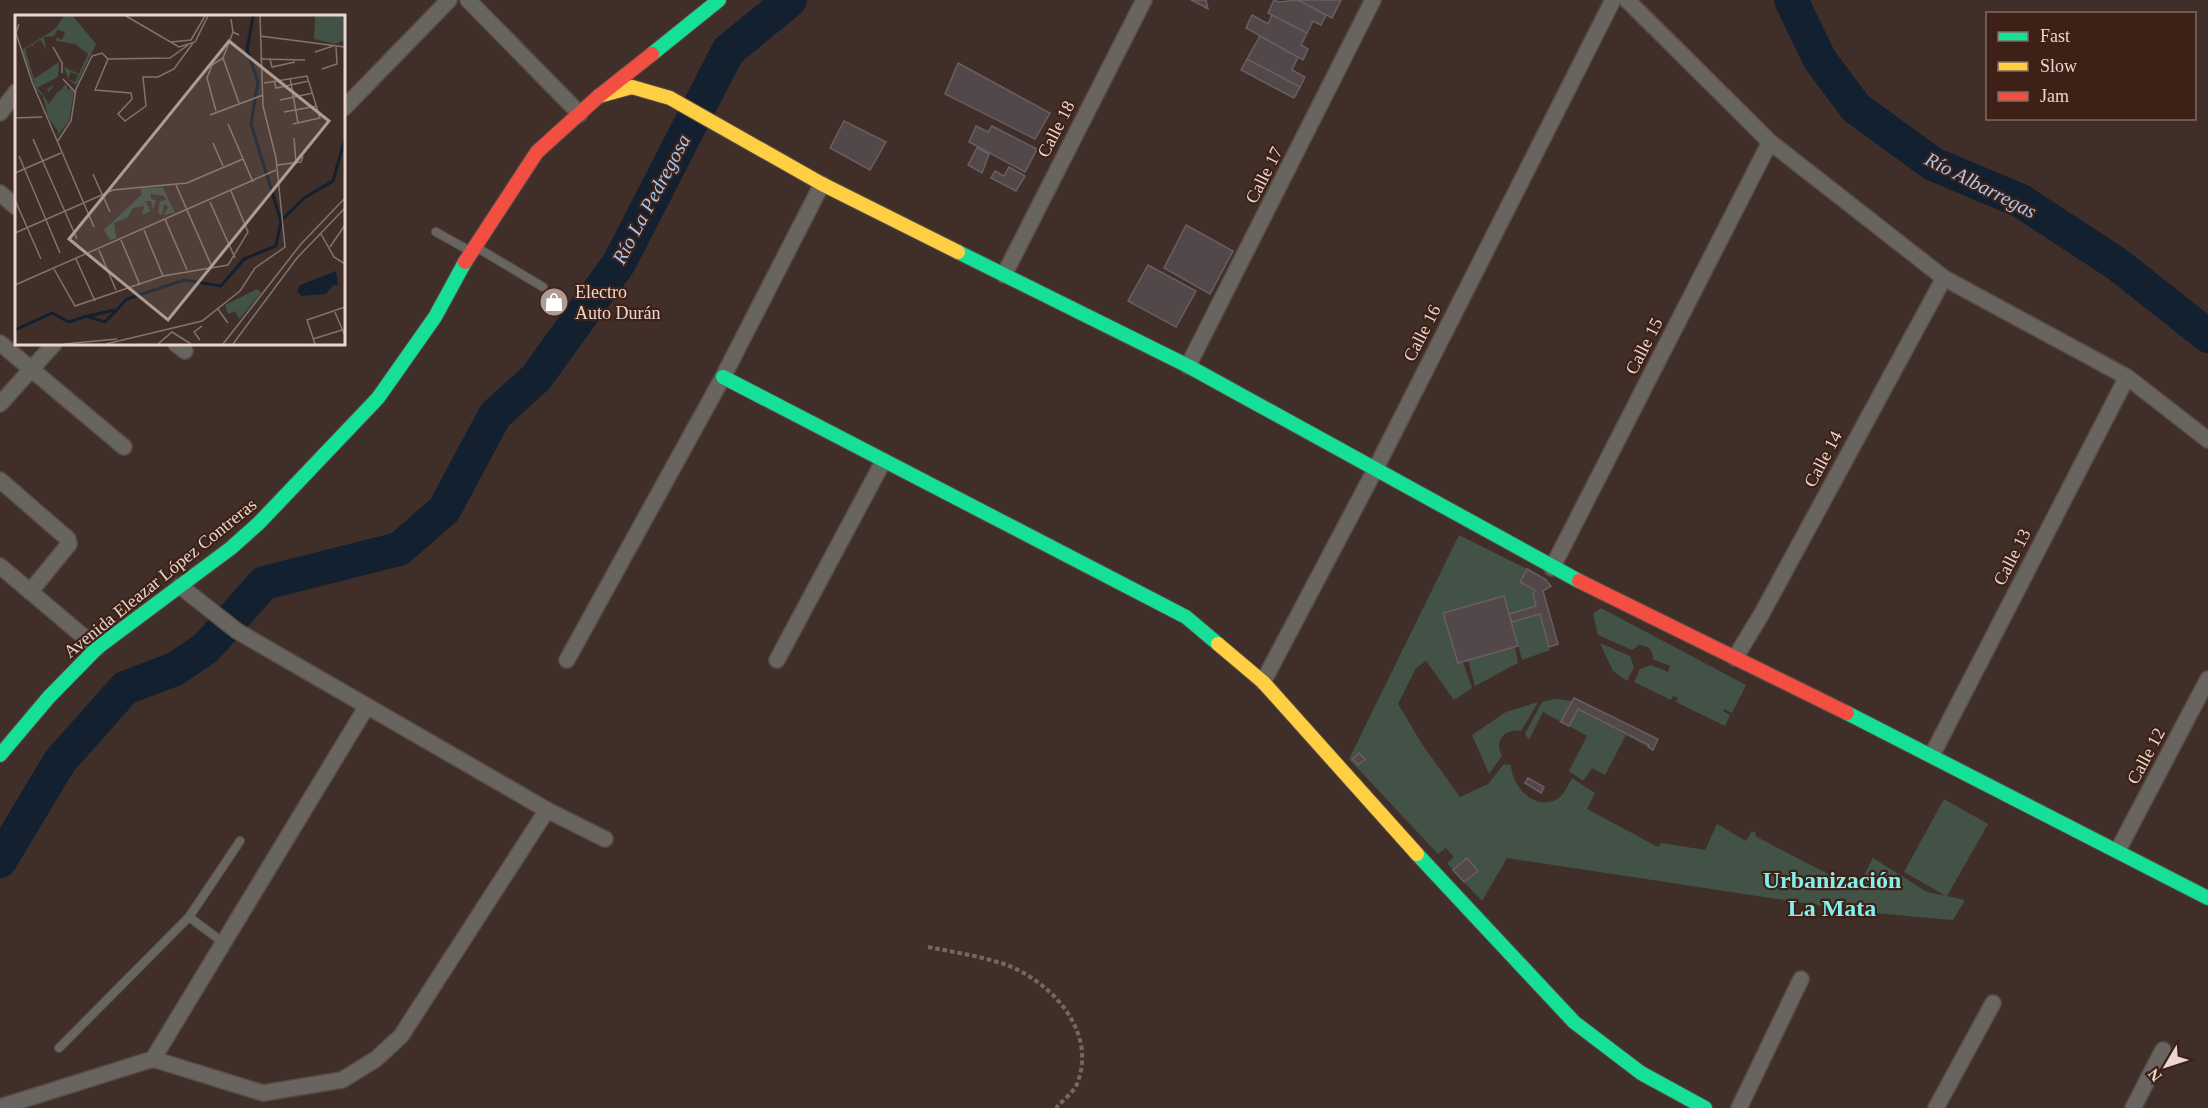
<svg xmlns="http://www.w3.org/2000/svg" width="2208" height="1108" viewBox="0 0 2208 1108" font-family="Georgia,serif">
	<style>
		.green { fill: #425246 }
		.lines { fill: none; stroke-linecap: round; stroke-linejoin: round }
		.river { stroke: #122030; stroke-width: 34 }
		.building { fill: #52484a; stroke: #695e62; stroke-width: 1.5 }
		.lane-casing { stroke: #5a4b45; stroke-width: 10 }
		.street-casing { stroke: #5a4b45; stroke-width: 18 }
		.fast-casing { stroke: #5a4b45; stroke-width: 16 }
		.slow-casing { stroke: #5a4b45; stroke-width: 16 }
		.jam-casing { stroke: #5a4b45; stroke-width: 16 }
		.path { stroke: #706a65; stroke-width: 4; stroke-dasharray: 4.5 3; stroke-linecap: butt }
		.lane { stroke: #68645f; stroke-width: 8 }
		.street { stroke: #68645f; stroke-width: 15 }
		.fast { stroke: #16e098; stroke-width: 14 }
		.slow { stroke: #ffcf43; stroke-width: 14 }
		.jam { stroke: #f24e42; stroke-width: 14 }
		.labels { text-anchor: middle; stroke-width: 4.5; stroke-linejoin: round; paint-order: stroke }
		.street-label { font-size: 18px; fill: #ead6ce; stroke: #3e2116 }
		.poi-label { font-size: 18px; fill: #ead6ce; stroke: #3e2116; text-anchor: start }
		.water-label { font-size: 20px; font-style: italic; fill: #a4c7f3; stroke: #3e2116 }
		.district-label { font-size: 24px; font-weight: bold; fill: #83efee; stroke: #3e2116 }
		.inset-river { fill: none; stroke: #122030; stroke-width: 3 }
		.inset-road { fill: none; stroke: #84726b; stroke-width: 1.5 }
		.view { fill: #ae9c94; fill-opacity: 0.15; stroke: #ae9c94; stroke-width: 3 }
		.inset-edge { fill: none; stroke: #ead6ce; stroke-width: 3 }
	</style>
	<rect width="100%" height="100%" fill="#402f29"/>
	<path class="green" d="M1459,535L1527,569L1520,582L1535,590L1533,594L1536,606L1509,614L1504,596L1444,613L1458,663L1463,662L1472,688L1454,700L1426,661L1416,668L1398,704L1422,744L1460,797L1488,784L1504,764L1511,765C1511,788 1540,816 1562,795C1566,791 1569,783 1572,778L1595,793L1587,809L1658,847L1661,843L1705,850L1717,824L1746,841L1752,831L1756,833L1755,836L1857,889L1873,858L1927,892L1946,896L1904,872L1944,799L1988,824L1947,896L1965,900L1953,920L1863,912L1507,858L1482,901L1464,882L1467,859L1453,870L1447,863L1454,857L1446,848L1438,854L1349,759Z
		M1601,608L1746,685L1732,713L1724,709L1723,711L1730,715L1725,726L1676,702L1678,698L1673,696L1671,700L1634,682L1640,669L1651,665L1668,672L1670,666L1653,659C1653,650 1648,645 1639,645L1632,650L1598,635L1593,614Z
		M1540,614L1550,650L1522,660L1512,622Z
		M1600,643L1630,656L1634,667L1627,681L1613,671Z
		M1515,647L1518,663L1475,686L1468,660Z
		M1554,699L1573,701L1561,722L1543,712L1529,740L1525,734L1542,702Z
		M1538,702L1521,731C1504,728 1494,741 1502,756L1489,774L1472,735L1506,712Z
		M1578,709L1649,745L1648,747L1626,735L1605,775L1592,768L1583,781L1569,771L1587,736L1569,726Z"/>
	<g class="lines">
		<path class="river" d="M1791,0L1820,60L1856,108L1933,164L2021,201L2117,264L2208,336
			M0,861L60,761L125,688L175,669L206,648L264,583L399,549L444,510L495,415L536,378L619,263L728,51L790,0"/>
	</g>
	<path class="building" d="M1191,0H1206L1208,9L1203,6Z
		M1274,0L1279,2L1298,0L1326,15L1321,25L1313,21L1307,33L1268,13Z
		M1298,0H1341L1332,18Z
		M1252,15L1268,24L1272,15L1307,33L1301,45L1308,49L1303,60L1246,28Z
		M1260,36L1298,57L1292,70L1305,77L1300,87L1247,59Z
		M1247,59L1300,87L1294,98L1241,70Z
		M958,63L1050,113L1035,139L945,94Z
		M844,121L886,142L870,170L830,148Z
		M976,126L988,132L992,126L1037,149L1025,172L969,142Z
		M977,148L989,154L982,173L968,165Z
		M1009,167L1025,176L1016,191L991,178L995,171L1004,176Z
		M1186,225L1233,251L1210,294L1164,268Z
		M1148,265L1196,291L1176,327L1128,301Z
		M1527,569L1545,579L1551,586L1543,591L1558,644L1549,647L1540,614L1512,622L1509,614L1536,606L1533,594L1535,590L1520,582Z
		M1504,596L1518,646L1458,663L1443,613Z
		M1574,698L1658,739L1653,750L1648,747L1649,745L1578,709L1569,726L1561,722Z
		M1359,753L1365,759L1358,765L1353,759Z
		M1528,778L1544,787L1541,793L1525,783Z
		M1467,858L1478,871L1464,882L1453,870Z"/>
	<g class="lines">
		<g class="lane-casing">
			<path id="lane" d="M436,232L470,251
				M476,247L543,287
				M189,917L240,841
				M59,1048L189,917L224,943"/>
		</g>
		<g class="street-casing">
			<path id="street" d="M468,0L580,114
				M1627,0L1770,142L1944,278L2127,377L2208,440
				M344,108L449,0
				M0,113L16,92
				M0,193L16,207
				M1004,275L1144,0
				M0,343L124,447
				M176,344L185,351
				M1188,366L1373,0
				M0,404L54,344
				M0,480L68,539L69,544L30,592
				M0,566L97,648
				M1552,568L1770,142
				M180,586L237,631L547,810L605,839
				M1735,658L1761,615L1944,278
				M567,660L723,377L822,184
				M777,660L883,462
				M1263,682L1376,468L1613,0
				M1932,755L2127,377
				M2118,850L2208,679
				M153,1059L263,1093L342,1080L376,1059L401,1036L547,810
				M0,1107L153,1059L367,706
				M1739,1108L1801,979
				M1936,1108L1993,1003
				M2133,1108L2163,1050"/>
		</g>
		<g class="fast-casing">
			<path id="fast" d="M652,54L719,0
				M958,252L1188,366L1579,581
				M723,377L1186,617L1218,644
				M1847,713L2208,898
				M0,755L49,697L97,648L231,548L259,523L378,398L435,317L465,262
				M1417,854L1574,1022L1641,1073L1705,1108"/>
		</g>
		<g class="slow-casing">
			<path id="slow" d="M599,96L632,87L670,98L822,184L958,252
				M1218,644L1263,682L1417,854"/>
		</g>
		<g class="jam-casing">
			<path id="jam" d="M465,262L537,152L599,96L652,54
				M1579,581L1847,713"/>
		</g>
		<path class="path" d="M928,947C953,952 980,956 1004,964C1051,981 1098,1031 1077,1084C1074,1092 1062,1101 1056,1108"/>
		<use href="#lane" class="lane"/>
		<use href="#street" class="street"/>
		<use href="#fast" class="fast"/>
		<use href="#slow" class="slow"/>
		<use href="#jam" class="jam"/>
	</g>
	<defs>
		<g id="shop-disc" transform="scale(1.5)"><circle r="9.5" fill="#ae9c94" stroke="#3e2116"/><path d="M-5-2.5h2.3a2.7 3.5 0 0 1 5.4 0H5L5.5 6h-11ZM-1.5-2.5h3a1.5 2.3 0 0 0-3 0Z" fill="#fff"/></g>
	</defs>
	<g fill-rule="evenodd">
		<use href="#shop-disc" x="554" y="302"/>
	</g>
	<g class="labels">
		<g class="street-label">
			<text transform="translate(1056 129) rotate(-63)" y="6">Calle 18</text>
			<text transform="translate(1264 175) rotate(-63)" y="6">Calle 17</text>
			<text transform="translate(1422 333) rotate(-63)" y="6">Calle 16</text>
			<text transform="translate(1644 346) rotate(-63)" y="6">Calle 15</text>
			<text transform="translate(1823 459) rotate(-62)" y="6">Calle 14</text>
			<text transform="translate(2012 557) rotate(-63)" y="6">Calle 13</text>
			<text transform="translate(160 578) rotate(-39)" y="6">Avenida Eleazar López Contreras</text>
			<text transform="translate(2146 756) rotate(-62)" y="6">Calle 12</text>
		</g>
		<g class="poi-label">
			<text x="575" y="298">Electro<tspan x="575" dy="21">Auto Durán</tspan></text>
		</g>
		<g class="water-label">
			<text transform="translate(1981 185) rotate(27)" y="7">Río Albarregas</text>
			<text transform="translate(651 199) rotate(-62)" y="7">Río La Pedregosa</text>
		</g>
		<g class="district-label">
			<text x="1832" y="888">Urbanización<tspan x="1832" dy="28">La Mata</tspan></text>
		</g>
	</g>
	<g transform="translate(15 15)">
		<rect width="330" height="330" fill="#402f29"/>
		<path d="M49,1H58L81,29L61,70L53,64L60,67L63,60L56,57L53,64L49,52L64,59L73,39L60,29L42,26L40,22L47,25L50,17L42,15L39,21L29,22L31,34L25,25L18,29L20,33L17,30L10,34L19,64L44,47L43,62L22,73L27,78L34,89L43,76L39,70L34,77L32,74L39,70L44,77L51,69L53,76L55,73L59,77L54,106L42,121L43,116L33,102L28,81L21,74L7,35L40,14ZM300,1H330V25L320,29L299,24ZM148,172L160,198L148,200L154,192L149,189L147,200L143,198L145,186L151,185L149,181L136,179V184L141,185L138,195L136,186H130L136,196L127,200L129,191L118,193L112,203L99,208L101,223L95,225L89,215L127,179L125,174ZM242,274L246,278L224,304L220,296L213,299L210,290Z" fill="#425246"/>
		<path d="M321,256L323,270H318L311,279L287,281L282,277L285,270Z" fill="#122030"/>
		<path class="inset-river" d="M238,1L232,35L243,67L236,109L266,206M74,301L99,295M0,315L37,298L54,307L71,301L90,307L112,284L169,265L206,271L229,244L261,231L266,206L289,183L318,166L330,123"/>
		<path class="inset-road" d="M111,1L164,32L180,27L193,1M216,4L218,17L224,20M4,9L1,18L17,67L79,212M218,17L208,43L224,88M245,21L330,32M156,27L176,25L190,1M38,32L47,48V58M300,37L318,31M93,44L80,75L116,78L117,84L103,99L110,106L131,91L128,62H143L159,54L178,28M93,44L155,43L173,30M245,44L290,45M255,44L257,52L280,47M307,54L322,49L321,32M275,63L283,108M48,64L61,78M259,66L261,73L294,66M249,68L292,61L305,103L278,109M265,85L298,78M201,96L192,63L197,50L208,43M269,97L302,91M195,100L248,80M0,103L27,102M213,109L238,167M279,123L281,148M18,124L62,224M42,127L56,106L61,74L77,41L87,38L93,44M198,128L208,151M4,141L45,238M262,150L286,147L288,141M0,158L46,138M78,159L95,197M161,170L197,252M0,185L26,244M195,187L220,243M150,204L172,255M129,215L148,261M0,218L98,175L172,168L228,144M306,219L319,242L330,249M106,225L125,270M315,232L330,210M84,235L101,275M61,244L80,286M39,254L60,291L148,261L213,250L233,217L216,176M0,270L261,155M202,293L213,308M319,295L330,321M298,324L327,315M185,325L179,317L187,311M49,329L102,324M91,329L187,306L225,276L240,253L270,232L261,143L248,91L245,1M143,329L157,317L176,329M208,329L286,229L330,183M218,329L282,243L330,193M300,329L292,305L330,292"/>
		<path class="view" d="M214,26L314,106L153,305L54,224Z"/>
		<rect width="330" height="330" class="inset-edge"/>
	</g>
	<rect x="1986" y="12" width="210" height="108" fill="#3e2116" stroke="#836960" stroke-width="1.5"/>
	<rect x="1998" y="32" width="30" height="9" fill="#16e098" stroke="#836960" stroke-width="1.5"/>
	<text x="2040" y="42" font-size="18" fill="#ead6ce">Fast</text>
	<rect x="1998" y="62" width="30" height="9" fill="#ffcf43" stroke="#836960" stroke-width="1.5"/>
	<text x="2040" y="72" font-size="18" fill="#ead6ce">Slow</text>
	<rect x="1998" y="92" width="30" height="9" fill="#f24e42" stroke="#836960" stroke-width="1.5"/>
	<text x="2040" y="102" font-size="18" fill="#ead6ce">Jam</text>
	<g transform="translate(2166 1066) rotate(231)" stroke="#3e2116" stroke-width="4.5" paint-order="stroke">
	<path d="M0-4.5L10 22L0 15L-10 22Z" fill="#ead6ce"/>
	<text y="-9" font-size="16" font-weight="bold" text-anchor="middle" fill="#ead6ce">N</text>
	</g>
</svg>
